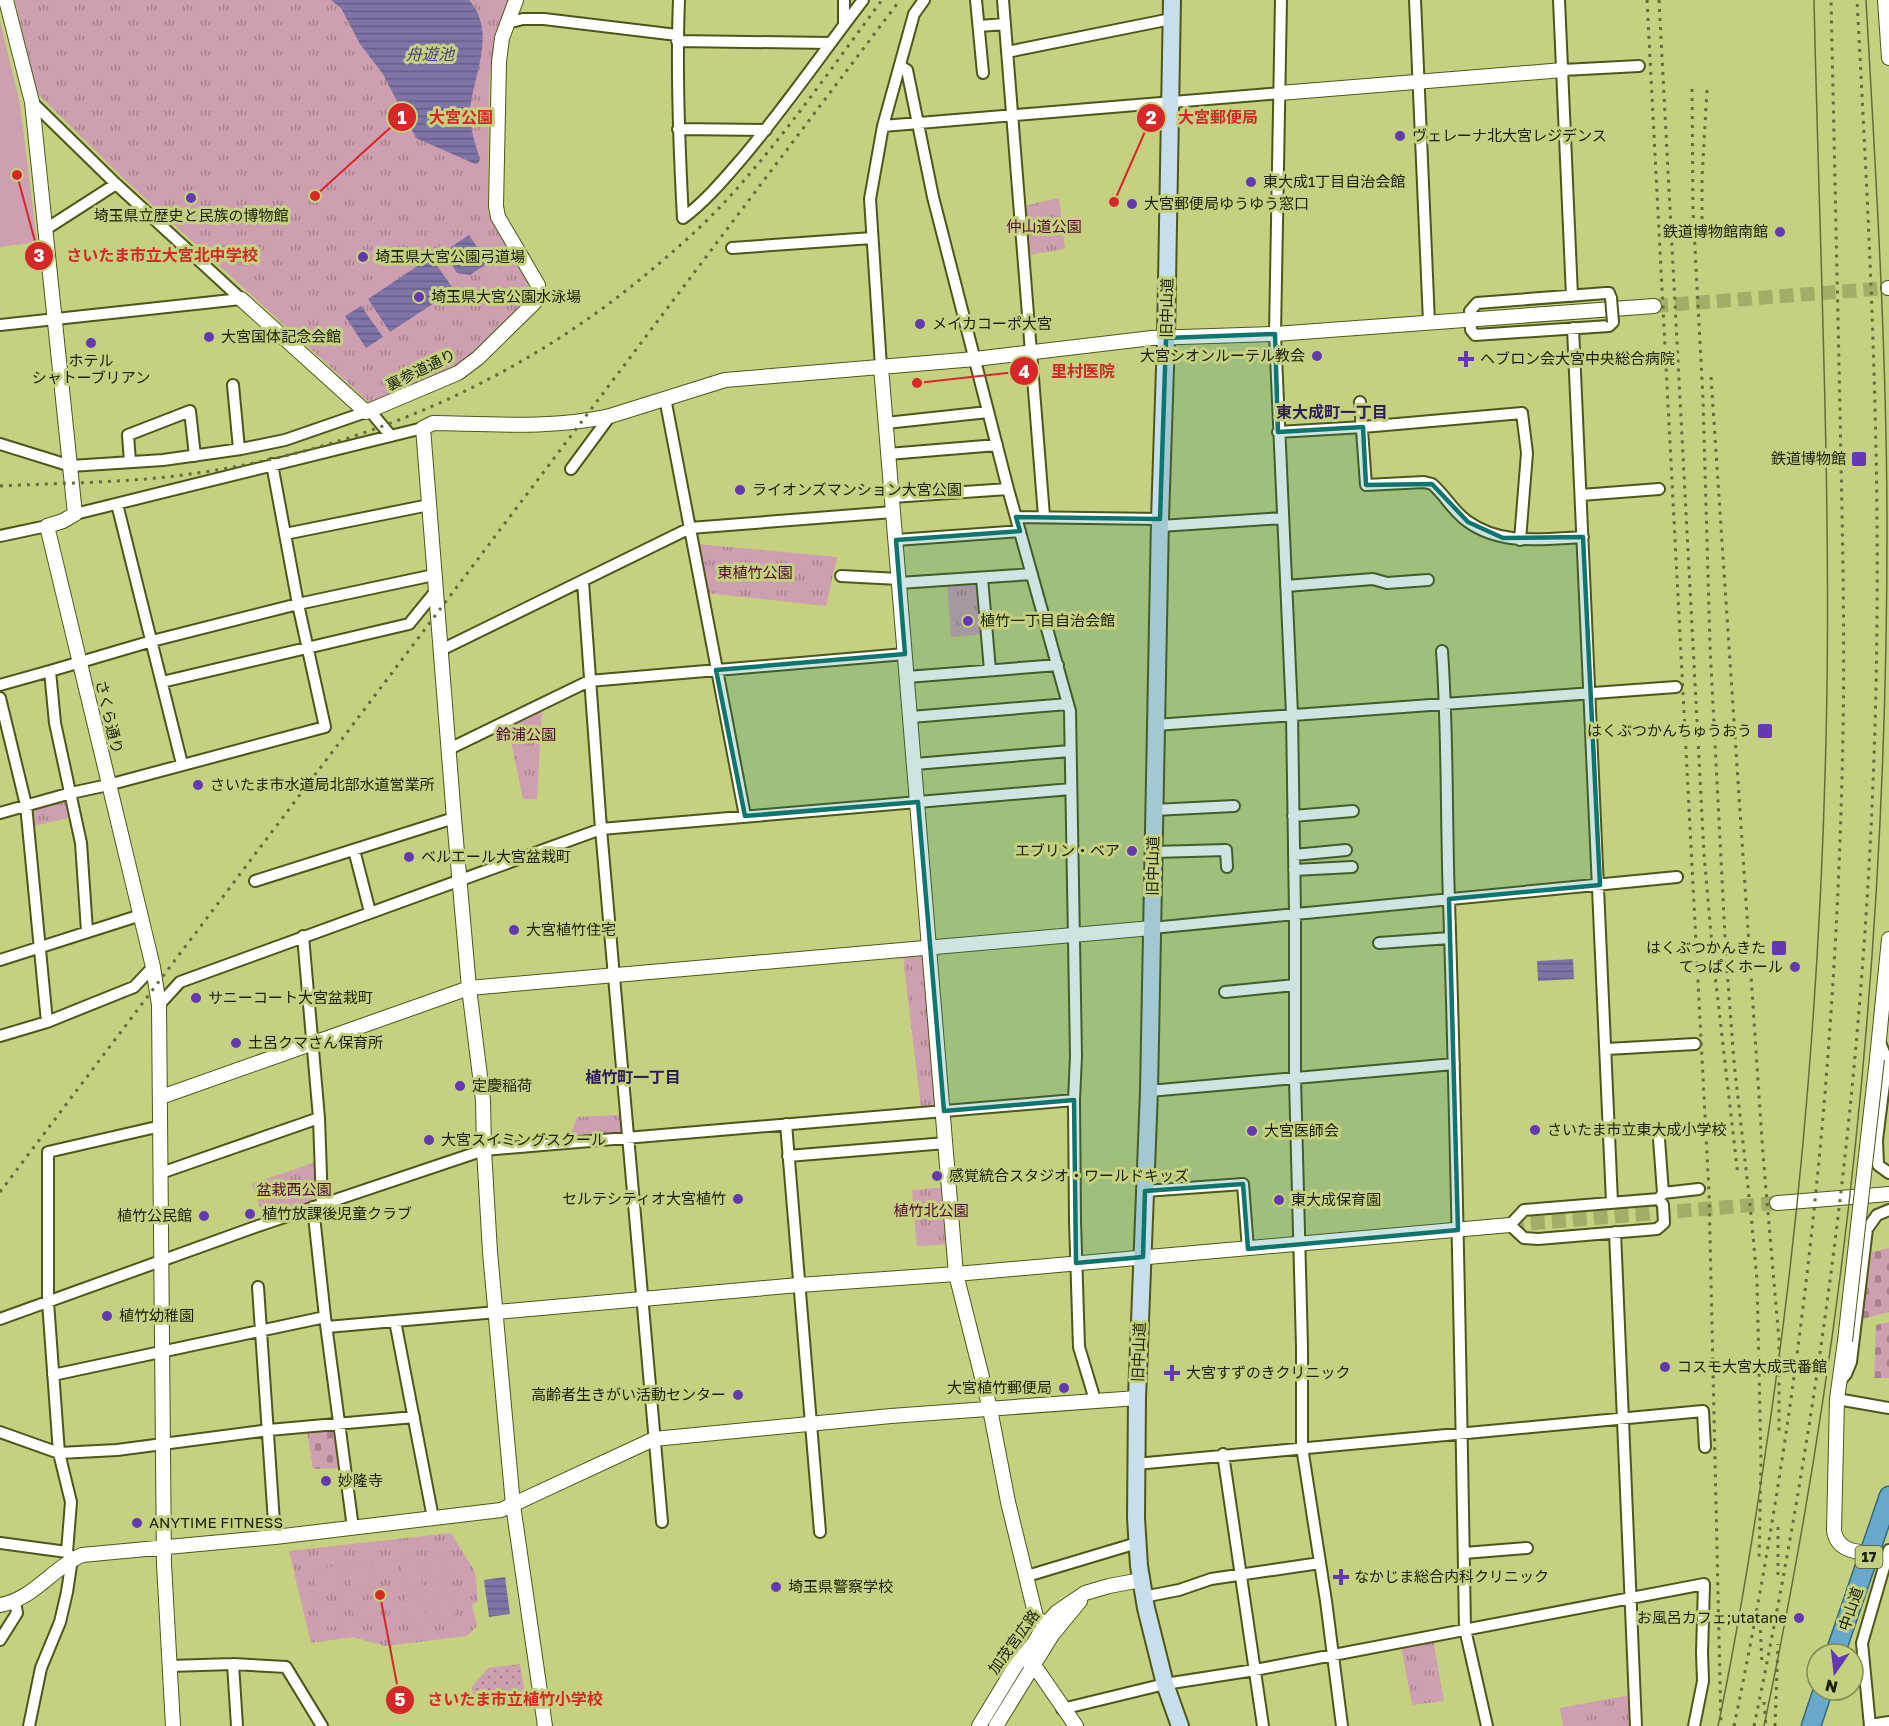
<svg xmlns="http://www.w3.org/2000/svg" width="1889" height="1726" viewBox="0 0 1889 1726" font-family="'Golos Text','Noto Sans JP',sans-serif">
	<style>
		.grass { fill: url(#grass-dots) }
		.cemetery { fill: url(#cemetery-stones) }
		.park { fill: url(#park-tufts) }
		.pitch { fill: #ce9fb0 }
		.water { fill: url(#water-rules) }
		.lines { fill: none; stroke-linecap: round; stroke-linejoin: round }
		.tertiary-tunnel { stroke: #a3ad67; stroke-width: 14; stroke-dasharray: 14 7; stroke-linecap: butt }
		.minor-casing { stroke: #505619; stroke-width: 14 }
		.tertiary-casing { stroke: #505619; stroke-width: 16 }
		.secondary-casing { stroke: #505619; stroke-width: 20 }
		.trunk-casing { stroke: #366a7b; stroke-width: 21 }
		.minor { stroke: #fff; stroke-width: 10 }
		.tertiary { stroke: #fff; stroke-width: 14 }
		.secondary { stroke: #c7deeb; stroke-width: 16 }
		.trunk { stroke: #68a8ca; stroke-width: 18 }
		.tram { stroke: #666c38; stroke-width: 1.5 }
		.rail { stroke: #666c38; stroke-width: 3; stroke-dasharray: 3 6; stroke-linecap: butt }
		.minor-bridge-casing { stroke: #505619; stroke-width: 14; stroke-linecap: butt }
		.tertiary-bridge-casing { stroke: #505619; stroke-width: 16; stroke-linecap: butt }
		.minor-bridge { stroke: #fff; stroke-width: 10 }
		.tertiary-bridge { stroke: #fff; stroke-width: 14 }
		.marked { fill: #0f766e; fill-opacity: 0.2; stroke: #0f766e; stroke-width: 4.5; stroke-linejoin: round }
		.poi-dot { fill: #6338b0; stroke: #c5d080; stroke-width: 2 }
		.labels { text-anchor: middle; stroke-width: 6; stroke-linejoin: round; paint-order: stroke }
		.shield { fill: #c5d080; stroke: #4f5527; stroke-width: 1.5 }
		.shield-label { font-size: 14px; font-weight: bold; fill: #1d2001 }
		.poi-label { font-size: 15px; fill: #1d2001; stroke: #c5d080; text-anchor: start }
		.park-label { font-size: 15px; fill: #51062e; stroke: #c5d080 }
		.street-label { font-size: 15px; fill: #1d2001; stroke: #c5d080 }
		.water-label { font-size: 16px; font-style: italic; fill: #4d397d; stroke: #c5d080 }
		.neighbourhood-label { font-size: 16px; font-weight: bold; fill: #2e1a54; stroke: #c5d080 }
		.leader { fill: none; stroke: #d62828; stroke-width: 2 }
		.callout-dot { fill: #d62828; stroke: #c5d080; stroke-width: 2 }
		.mark-label { font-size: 18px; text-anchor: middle; font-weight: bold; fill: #fff }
		.callout-label { font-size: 16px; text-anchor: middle; font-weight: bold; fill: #d62828; stroke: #c5d080; stroke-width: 6; stroke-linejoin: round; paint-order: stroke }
	</style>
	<defs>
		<pattern id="grass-dots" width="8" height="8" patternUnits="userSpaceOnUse" patternTransform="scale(1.5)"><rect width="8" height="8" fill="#ce9fb0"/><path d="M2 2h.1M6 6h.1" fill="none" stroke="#a7818d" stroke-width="1.8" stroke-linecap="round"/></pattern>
		<pattern id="cemetery-stones" width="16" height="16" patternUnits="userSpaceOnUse" patternTransform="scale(1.5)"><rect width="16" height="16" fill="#ce9fb0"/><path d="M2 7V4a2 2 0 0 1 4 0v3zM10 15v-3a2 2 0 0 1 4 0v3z" fill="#a7818d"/></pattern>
		<pattern id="park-tufts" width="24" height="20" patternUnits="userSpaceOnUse" patternTransform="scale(1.5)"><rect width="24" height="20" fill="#ce9fb0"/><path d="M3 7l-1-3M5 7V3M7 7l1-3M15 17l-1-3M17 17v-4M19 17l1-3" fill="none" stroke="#a7818d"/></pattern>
		<pattern id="water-rules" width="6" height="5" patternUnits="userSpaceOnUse" patternTransform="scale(1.5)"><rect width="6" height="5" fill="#7f73a7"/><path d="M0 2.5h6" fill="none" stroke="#675e86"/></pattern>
	</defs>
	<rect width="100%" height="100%" fill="#c5d080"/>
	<path class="grass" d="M520,1664L526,1701L495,1705L494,1699L473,1697L472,1687L488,1668Z"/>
	<path class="cemetery" d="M1889,1248V1312L1862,1319L1872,1252Z
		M1889,1322V1378H1874L1876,1325Z
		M335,1429L339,1468L313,1469L307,1431Z"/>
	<path class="park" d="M15,0H509L498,28L489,78L488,213L527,280L529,292L526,302L495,334L466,358L432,379L371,404L124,179L37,93Z
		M1059,198L1065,249L1028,255L1024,206Z
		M697,544L837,557L826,606L707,593Z
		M980,581L985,634L951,637L947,583Z
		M542,709L537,799H523L508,727Z
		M62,799L68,800L73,817L34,826L33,807Z
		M927,953L940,1107L921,1108L903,956Z
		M621,1115L622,1132L569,1139L577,1117Z
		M316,1162L318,1196L315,1202L264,1219L252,1184Z
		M947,1187L951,1244L917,1246L912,1190Z
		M451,1533L475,1572L478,1601L472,1605L477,1626L467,1636L385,1646L353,1637L311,1643L289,1551Z
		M1433,1639L1444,1701L1412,1705L1401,1645Z
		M1630,1695L1632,1726H1563L1560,1708Z"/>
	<path class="pitch" d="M0,21L20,104L37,242L0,247Z
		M446,1552L449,1582L431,1584L428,1554Z
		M418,1556L422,1585L403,1588L400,1558Z
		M371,1561L375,1586L351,1589L348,1563Z
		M336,1566L339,1592L316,1595L313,1569Z
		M451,1591L455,1621L437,1623L433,1594Z
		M423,1594L427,1624L409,1627L405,1597Z
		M376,1599L379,1620L355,1624L352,1602Z
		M341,1603L344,1625L320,1628L317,1607Z"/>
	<path class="water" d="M331,0H469C497,32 474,73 470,109C468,125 476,144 480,160L478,163L475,164L416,138L383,74L360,44L341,8Z
		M469,235L488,263L470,275L457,273L449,260L451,247Z
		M431,257L454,290L390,332L368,299Z
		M361,306L383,337L366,348L345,316Z
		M1573,959L1574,979L1538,981L1537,961Z
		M505,1577L510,1614L489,1617L484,1580Z"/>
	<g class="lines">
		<path class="tertiary-tunnel" d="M1654,306L1888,288
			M1510,1225L1777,1203"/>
		<g class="minor-casing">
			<path id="minor" d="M679,0C676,73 679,145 683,218
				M844,0V24
				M976,0L983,73
				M1003,0L1044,516
				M1281,0L1275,334L1292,714L1295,914V1079L1302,1347V1447L1326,1601L1342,1726
				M1415,0L1429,322
				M1559,0L1572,296
				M507,23L523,19H544L677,35
				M979,26L1005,24
				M677,41L830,43
				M1007,52L1171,19
				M900,66L907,70L933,197L1008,489
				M1563,70L1639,66
				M32,102L116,184L241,299
				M883,126L1280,93
				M678,129L766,130
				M683,218C706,201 725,178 744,156C786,106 823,52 863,0
				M46,229L116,184
				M732,248L872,238
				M1611,298L1609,293H1606L1477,303L1470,311L1471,330L1475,335L1609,326L1613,322
				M0,325L241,299
				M1573,328L1612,1202
				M881,367L870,199L883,126L914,14L924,0
				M233,385L239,449
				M665,398L745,816
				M1360,402L1366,485L1424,482L1432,484C1445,495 1453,511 1467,521C1501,546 1543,539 1583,537
				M370,411L391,436
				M886,423L988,412
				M1278,432L1363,427L1522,413L1527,453L1520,540
				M0,444L71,466L163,460L241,449L285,440L366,412
				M888,454L997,445
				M130,462L128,435L190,411L195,456
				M571,469L610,416
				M1581,495L1659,489
				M892,497L1008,489L1070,711L1076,1056L1074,1100L1075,1221L1079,1347L1095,1400
				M117,504L182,764
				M75,514L423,428
				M1016,517L1160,519
				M1160,526L1283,518
				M285,534L429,505
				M0,536L47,526
				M896,540L1020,531
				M841,576L899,579
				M982,578L990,670
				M583,582L601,829L662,1522
				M899,583L1032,574
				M1286,586L1373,579L1387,583L1428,580
				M441,650L690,528L893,512
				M1442,651C1448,734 1446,818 1449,901C1457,1144 1461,1386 1465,1629L1487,1726
				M50,671L152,641L298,604L272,464
				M907,677L1058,665
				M162,682L409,624L435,592
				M0,685L50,671L55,723L81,843L87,931
				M0,698L26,805L47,1022
				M911,717L1068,704
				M1156,725L1676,687
				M449,749L589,681L905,654
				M915,764L1070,751
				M1154,810L1234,806
				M0,813L71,793L108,785L325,727L298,604L434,575
				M1293,816L1353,811
				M354,850L370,912
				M1154,852L1226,850L1227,867
				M1294,855L1346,850
				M1294,870L1352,867
				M255,881L454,818
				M1152,928L1677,877
				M303,936L319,1118L322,1204
				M1379,943L1450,938
				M0,960L141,915
				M1225,992L1295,985
				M159,1005L180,982L601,829L1071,789
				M0,1036L47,1022L134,987L153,967
				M1879,1040L1887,1060L1877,1140L1878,1165L1889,1173
				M1607,1049L1695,1044
				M1149,1091L1454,1064
				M786,1124L820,1532
				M1659,1139L1663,1193
				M788,1156L946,1143
				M161,1173L319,1118
				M1145,1191L1243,1184L1248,1249
				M1659,1199L1663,1205L1664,1223L1657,1229L1538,1239L1524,1238L1510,1225L1524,1210L1659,1199L1663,1193L1699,1189
				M313,1207L325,1317L353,1528
				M1615,1232L1636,1726
				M258,1287L275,1537
				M0,1319L255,1227L484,1150L1074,1100
				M395,1321L433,1518
				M327,1327L497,1312
				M53,1375L325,1317
				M1841,1380L1846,1374L1851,1362L1867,1229L1877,1215L1889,1210
				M1837,1399L1889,1408
				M0,1432L59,1453L117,1450L269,1430L414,1417
				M1223,1454L1263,1726
				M1136,1464L1703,1411L1705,1447
				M0,1543L67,1552
				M1464,1553L1527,1548
				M1027,1576L1137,1543
				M1143,1597L1179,1590L1211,1579L1320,1563
				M0,1640L17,1613L15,1602
				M233,1664L237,1726
				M170,1666L233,1664L286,1667L322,1726
				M1062,1709L1165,1684L1255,1670L1704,1584L1702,1653L1703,1681L1694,1726
				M1870,1725L1889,1722
				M29,1726L41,1668L60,1622L67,1592L72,1559L67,1552L71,1502L59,1453L48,1302V1152L161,1126
				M1870,1726L1862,1643L1889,1550"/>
		</g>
		<g class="tertiary-casing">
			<path id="tertiary" d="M6,0L32,102L75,514L63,521L47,526L153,967L159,1005L164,1564L173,1726
				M1885,0L1889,58
				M1280,93L1563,70
				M1888,288H1889
				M241,299L366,412L458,373L478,358L534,303L538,294V285L498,217L496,206L499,62L502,38L516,0
				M881,367L956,1274L990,1409L1008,1502L1036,1617L1045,1625
				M1877,1059L1889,939
				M161,1097L469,988L1152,928
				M1777,1203L1889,1194
				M497,1312L799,1285L956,1274L1510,1225
				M1845,1341L1837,1399L1834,1531C1837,1549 1854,1553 1870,1552
				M0,1605C34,1599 52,1568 82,1555L275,1537L501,1510L654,1439L891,1416L1137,1398
				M1031,1668L1038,1671L1076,1726
				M545,1726L513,1505L490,1252L484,1150L483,1100L469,988L454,818L423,428L433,423C492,424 552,429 610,416L725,380L975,359L1152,338L1275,334L1654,306
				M979,1726L1016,1665L1034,1643L1045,1625L1057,1612L1085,1593L1109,1586L1141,1580
				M996,1726L1052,1635L1080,1601"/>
		</g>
		<g class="secondary-casing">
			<path id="secondary" d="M1172,0L1166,338L1160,519L1149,1091L1137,1398L1136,1518L1139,1566L1146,1608L1165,1684L1180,1726"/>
		</g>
		<g class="trunk-casing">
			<path id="trunk" d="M1835,1654L1889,1496
				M1811,1726L1823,1690"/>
		</g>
		<use href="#minor" class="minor"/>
		<use href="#tertiary" class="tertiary"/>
		<use href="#secondary" class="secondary"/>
		<use href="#trunk" class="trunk"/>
		<path class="tram" d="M1718,1726C1736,1641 1750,1555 1763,1469C1803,1210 1823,949 1827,688C1830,459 1819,229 1814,0
			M1764,1726C1847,1334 1887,932 1887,531C1887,354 1876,177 1866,0"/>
		<path class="rail" d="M1647,0L1709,1193L1721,1726
			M1659,0L1704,854L1713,957L1738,1176
			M1692,89L1693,210L1703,399L1710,646L1726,956L1734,1062L1751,1214L1757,1280L1761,1461L1759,1561
			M1702,228V178L1707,90
			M1711,377L1763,1155L1779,1340V1434
			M0,486C58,483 117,483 175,476C348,455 509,387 643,277C677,249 711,219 740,185C791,127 836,62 882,0
			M0,1192L900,0
			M1778,1575V1524
			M1760,1621L1762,1663
			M1764,1702L1766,1726
			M1734,1726C1802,1400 1837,1065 1843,732C1845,624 1842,517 1840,409C1837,273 1834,136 1831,0
			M1754,1726C1830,1362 1874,990 1877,619C1879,412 1868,206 1857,0
			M1775,1726L1778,1644"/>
		<g class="minor-bridge-casing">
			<path id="minor-bridge" d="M1611,298L1613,322"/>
		</g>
		<g class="tertiary-bridge-casing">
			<path id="tertiary-bridge" d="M1845,1341L1877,1059"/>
		</g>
		<use href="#minor-bridge" class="minor-bridge"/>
		<use href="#tertiary-bridge" class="tertiary-bridge"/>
	</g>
	<path class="marked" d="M1275,334L1278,432L1363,427L1366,485L1432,484L1468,522L1503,538L1583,537L1600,885L1449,899L1458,1230L1248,1249L1243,1184L1145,1191L1143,1257L1076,1263L1074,1100L944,1111L918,802L745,816L716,670L905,654L896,540L1020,531L1016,517L1160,519L1166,338Z"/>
	<g class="poi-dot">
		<circle cx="1400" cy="136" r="6"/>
		<circle cx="1251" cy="182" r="6"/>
		<circle cx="191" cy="198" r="6"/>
		<circle cx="1132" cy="204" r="6"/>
		<circle cx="1780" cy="232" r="6"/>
		<circle cx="363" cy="257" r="6"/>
		<circle cx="419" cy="297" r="6"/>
		<circle cx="920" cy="324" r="6"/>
		<circle cx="209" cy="337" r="6"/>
		<circle cx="91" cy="343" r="6"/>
		<circle cx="1317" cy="356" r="6"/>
		<path d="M1463 350h6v6h6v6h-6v6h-6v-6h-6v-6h6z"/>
		<rect x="1851" y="451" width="16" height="16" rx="3"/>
		<circle cx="740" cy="490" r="6"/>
		<circle cx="968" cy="621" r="6"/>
		<rect x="1757" y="723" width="16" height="16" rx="3"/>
		<circle cx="198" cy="785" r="6"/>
		<circle cx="1132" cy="851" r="6"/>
		<circle cx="409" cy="857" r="6"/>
		<circle cx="514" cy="930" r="6"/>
		<rect x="1771" y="940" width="16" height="16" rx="3"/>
		<circle cx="1795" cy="967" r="6"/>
		<circle cx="196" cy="998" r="6"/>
		<circle cx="236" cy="1043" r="6"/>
		<circle cx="460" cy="1086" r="6"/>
		<circle cx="1535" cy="1130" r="6"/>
		<circle cx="1252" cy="1131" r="6"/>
		<circle cx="429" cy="1140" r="6"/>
		<circle cx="937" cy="1176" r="6"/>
		<circle cx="738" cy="1199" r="6"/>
		<circle cx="1279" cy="1200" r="6"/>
		<circle cx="250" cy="1214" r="6"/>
		<circle cx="204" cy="1216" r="6"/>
		<circle cx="107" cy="1316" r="6"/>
		<circle cx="1665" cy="1367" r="6"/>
		<path d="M1169 1364h6v6h6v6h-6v6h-6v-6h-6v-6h6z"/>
		<circle cx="1064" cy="1388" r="6"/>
		<circle cx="738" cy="1395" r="6"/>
		<circle cx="326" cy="1481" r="6"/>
		<circle cx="137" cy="1523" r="6"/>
		<path d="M1338 1568h6v6h6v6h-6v6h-6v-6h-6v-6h6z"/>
		<circle cx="776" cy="1587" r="6"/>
		<circle cx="1799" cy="1618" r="6"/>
	</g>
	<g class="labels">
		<rect class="shield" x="1855.5" y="1546" width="27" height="22" rx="4.5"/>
		<g class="shield-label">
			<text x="1869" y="1562">17</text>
		</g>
		<g class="poi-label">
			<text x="1412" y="141">ヴェレーナ北大宮レジデンス</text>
			<text x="1263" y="187">東大成1丁目自治会館</text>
			<text x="1144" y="209">大宮郵便局ゆうゆう窓口</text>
			<text x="191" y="221" text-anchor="middle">埼玉県立歴史と民族の博物館</text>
			<text x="1768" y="237" text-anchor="end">鉄道博物館南館</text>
			<text x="375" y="262">埼玉県大宮公園弓道場</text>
			<text x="431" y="302">埼玉県大宮公園水泳場</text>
			<text x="932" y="329">メイカコーポ大宮</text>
			<text x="221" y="342">大宮国体記念会館</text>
			<text x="1305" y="361" text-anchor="end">大宮シオンルーテル教会</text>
			<text x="1480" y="364">ヘブロン会大宮中央総合病院</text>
			<text x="91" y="366" text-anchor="middle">ホテル<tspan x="91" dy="17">シャトーブリアン</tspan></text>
			<text x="1846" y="464" text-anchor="end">鉄道博物館</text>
			<text x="752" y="495">ライオンズマンション大宮公園</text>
			<text x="980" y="626">植竹一丁目自治会館</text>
			<text x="1752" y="736" text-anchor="end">はくぶつかんちゅうおう</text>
			<text x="210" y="790">さいたま市水道局北部水道営業所</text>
			<text x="1120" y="856" text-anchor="end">エブリン・ベア</text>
			<text x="421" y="862">ベルエール大宮盆栽町</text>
			<text x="526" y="935">大宮植竹住宅</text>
			<text x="1766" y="953" text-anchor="end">はくぶつかんきた</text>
			<text x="1783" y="972" text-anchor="end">てっぱくホール</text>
			<text x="208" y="1003">サニーコート大宮盆栽町</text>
			<text x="248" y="1048">土呂クマさん保育所</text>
			<text x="472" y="1091">定慶稲荷</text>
			<text x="1547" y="1135">さいたま市立東大成小学校</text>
			<text x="1264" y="1136">大宮医師会</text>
			<text x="441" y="1145">大宮スイミングスクール</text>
			<text x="949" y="1181">感覚統合スタジオ・ワールドキッズ</text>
			<text x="726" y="1204" text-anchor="end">セルテシティオ大宮植竹</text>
			<text x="1291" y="1205">東大成保育園</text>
			<text x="262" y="1219">植竹放課後児童クラブ</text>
			<text x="192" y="1221" text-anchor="end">植竹公民館</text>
			<text x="119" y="1321">植竹幼稚園</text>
			<text x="1677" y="1372">コスモ大宮大成弐番館</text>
			<text x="1186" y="1378">大宮すずのきクリニック</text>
			<text x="1052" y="1393" text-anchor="end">大宮植竹郵便局</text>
			<text x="726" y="1400" text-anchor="end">高齢者生きがい活動センター</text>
			<text x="338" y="1486">妙隆寺</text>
			<text x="149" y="1528">ANYTIME FITNESS</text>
			<text x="1354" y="1582">なかじま総合内科クリニック</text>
			<text x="788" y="1592">埼玉県警察学校</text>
			<text x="1787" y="1623" text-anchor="end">お風呂カフェ;utatane</text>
		</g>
		<g class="park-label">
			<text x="1044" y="232">仲山道公園</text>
			<text x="755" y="578">東植竹公園</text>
			<text x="526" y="740">鈴浦公園</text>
			<text x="294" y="1195">盆栽西公園</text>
			<text x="931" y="1216">植竹北公園</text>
		</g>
		<g class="street-label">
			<text transform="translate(1167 308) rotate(-89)" y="5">旧中山道</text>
			<text transform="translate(421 370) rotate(-26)" y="5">裏参道通り</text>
			<text transform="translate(109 717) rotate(77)" y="5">さくら通り</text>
			<text transform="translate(1153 866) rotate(-89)" y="5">旧中山道</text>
			<text transform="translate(1139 1352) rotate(-88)" y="5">旧中山道</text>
			<text transform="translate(1851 1609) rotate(-71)" y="5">中山道</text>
			<text transform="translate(1014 1642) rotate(-54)" y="5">加茂宮広路</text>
		</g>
		<g class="water-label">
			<text x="430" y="60">舟遊池</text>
		</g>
		<g class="neighbourhood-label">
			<text x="1332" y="418">東大成町一丁目</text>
			<text x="633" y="1083">植竹町一丁目</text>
		</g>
	</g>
	<path class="leader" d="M315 196L402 117M1114 202L1151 118M17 175L39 256M917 383L1024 371M380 1595L400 1700"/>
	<g class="callout-dot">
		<circle cx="315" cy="196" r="6"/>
		<circle cx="1114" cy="202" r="6"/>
		<circle cx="17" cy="175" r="6"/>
		<circle cx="917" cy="383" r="6"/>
		<circle cx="380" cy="1595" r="6"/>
		<circle cx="402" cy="117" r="15"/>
		<circle cx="1151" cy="118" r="15"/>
		<circle cx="39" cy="256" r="15"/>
		<circle cx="1024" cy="371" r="15"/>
		<circle cx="400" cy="1700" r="15"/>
	</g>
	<g class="mark-label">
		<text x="402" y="124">1</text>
		<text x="1151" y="124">2</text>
		<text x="39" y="262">3</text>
		<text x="1024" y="378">4</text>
		<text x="400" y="1706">5</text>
	</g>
	<g class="callout-label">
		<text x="461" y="123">大宮公園</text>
		<text x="1218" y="123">大宮郵便局</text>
		<text x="162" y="261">さいたま市立大宮北中学校</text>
		<text x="1083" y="377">里村医院</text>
		<text x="515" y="1705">さいたま市立植竹小学校</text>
	</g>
	<g transform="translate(1835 1672) rotate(194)"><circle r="28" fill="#c5d080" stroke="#828a4d" stroke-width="1.5"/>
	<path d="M0-4.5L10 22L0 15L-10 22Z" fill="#6338b0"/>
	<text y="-9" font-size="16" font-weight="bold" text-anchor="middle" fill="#1d2001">N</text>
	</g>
</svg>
